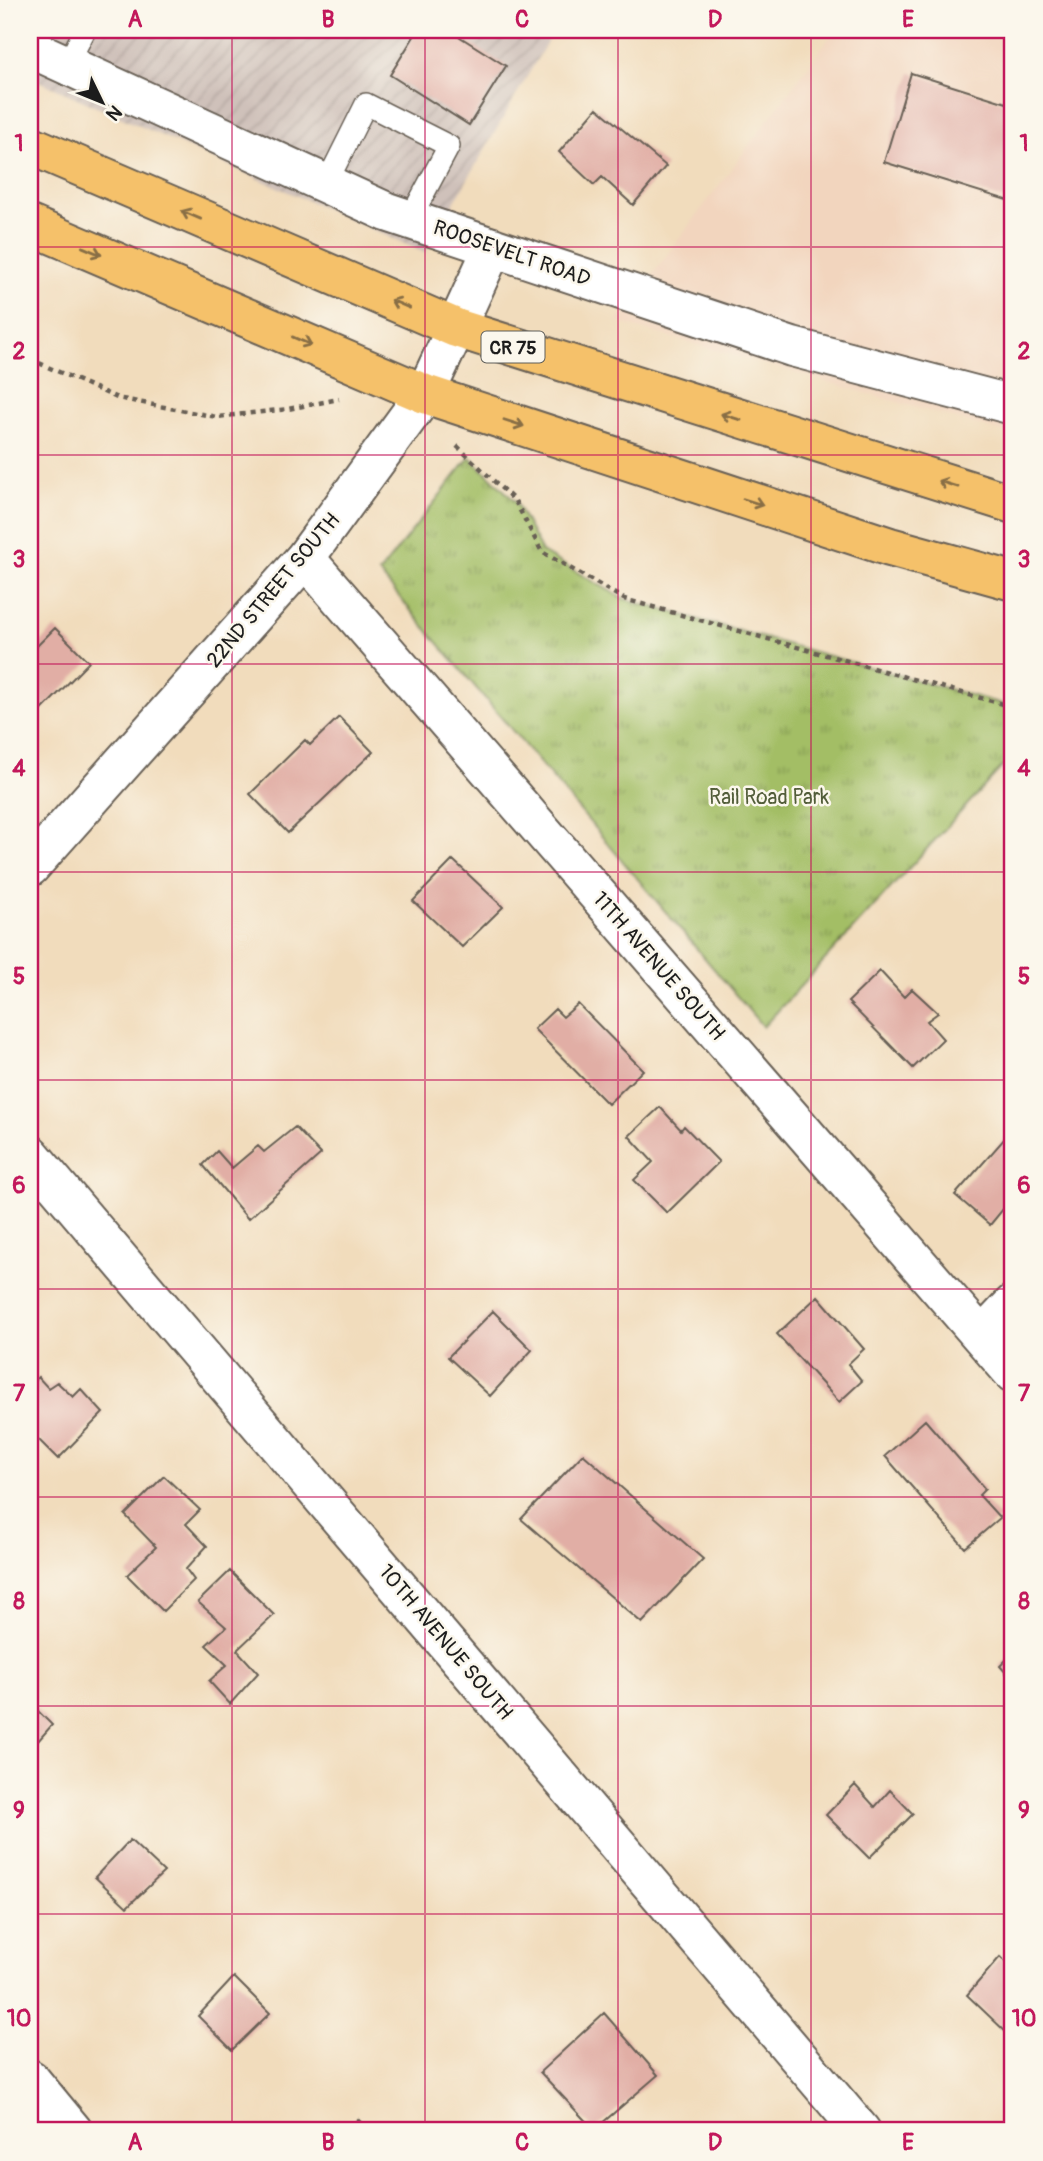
<svg xmlns="http://www.w3.org/2000/svg" width="1043" height="2161" viewBox="0 0 1043 2161" font-family="Pangolin,sans-serif">
	<style>
		.built { fill: #f2d5be }
		.industrial { fill: url(#industrial-furrows) }
		.park { fill: url(#park-tufts); stroke: #606d40; stroke-width: 2 }
		.building { fill: #e1aea5 }
		.lines { fill: none; stroke-linecap: round; stroke-linejoin: round }
		.service-casing { stroke: #675f54; stroke-width: 24 }
		.minor-casing { stroke: #675f54; stroke-width: 42 }
		.tertiary-casing { stroke: #675f54; stroke-width: 42 }
		.primary-casing { stroke: #675f54; stroke-width: 42 }
		.path { stroke: #675f54; stroke-width: 4.5; stroke-dasharray: 5 5; stroke-linecap: butt }
		.service { stroke: #fff; stroke-width: 21 }
		.minor { stroke: #fff; stroke-width: 38 }
		.tertiary { stroke: #fff; stroke-width: 38 }
		.primary { stroke: #f5c16b; stroke-width: 38 }
		.oneway { stroke: #886e44 }
		.grid { fill: none; stroke: #c2185b; stroke-width: 2; stroke-opacity: 0.55 }
		.labels { text-anchor: middle; stroke-width: 5; stroke-linejoin: round; paint-order: stroke }
		.shield { fill: #fbf7ec; stroke: #5f5e5a; stroke-width: 2 }
		.shield-label { font-size: 19px; font-weight: bold; fill: #1c1c1c }
		.street-label { font-size: 21px; fill: #1c1c1c; stroke: #fbf7ec }
		.park-label { font-size: 21px; fill: #525d39; stroke: #fbf7ec }
		.neatline { fill: none; stroke: #c2185b; stroke-width: 2.5 }
		.grid-label { font-size: 23px; text-anchor: middle; font-weight: bold; fill: #c2185b }
	</style>
	<defs>
		<pattern id="industrial-furrows" width="10" height="10" patternUnits="userSpaceOnUse" patternTransform="scale(1.75)"><rect width="10" height="10" fill="#cfc1ba"/><path d="M-1 1l2-2M0 10L10 0M9 11l2-2" fill="none" stroke="#b1a59f"/></pattern>
		<pattern id="park-tufts" width="24" height="20" patternUnits="userSpaceOnUse" patternTransform="scale(1.75)"><rect width="24" height="20" fill="#a3be65"/><path d="M3 7l-1-3M5 7V3M7 7l1-3M15 17l-1-3M17 17v-4M19 17l1-3" fill="none" stroke="#849a52"/></pattern>
	</defs>
	<rect width="100%" height="100%" fill="#fbf7ec"/>
	<filter id="ink" filterUnits="userSpaceOnUse"><feTurbulence type="fractalNoise" baseFrequency=".0143" numOctaves="2"/><feDisplacementMap in="SourceGraphic" scale="14" xChannelSelector="R" yChannelSelector="G"/><feConvolveMatrix kernelMatrix="1 2 1 2 8 2 1 2 1" color-interpolation-filters="sRGB"/></filter>
	<filter id="wash" filterUnits="userSpaceOnUse"><feTurbulence type="fractalNoise" baseFrequency=".00686" numOctaves="4" result="noise"/><feDisplacementMap in="SourceGraphic" scale="28" xChannelSelector="R" yChannelSelector="G"/><feGaussianBlur stdDeviation="1.57" result="paint"/><feColorMatrix in="noise" values="0 0 0 0 0 0 0 0 0 0 0 0 0 0 0 0 0 1.4 0 .05"/><feComposite in="paint" operator="in"/></filter>
	<g filter="url(#wash)">
		<rect width="100%" height="100%" fill="#f1dcbc"/>
		<path class="built" d="M835,30H1013V435L617,322Z"/>
		<path class="industrial" d="M30,30H554L425,253L30,77Z"/>
		<path class="park" d="M470,457L515,501L542,552L624,599L1013,707V755L763,1027L379,573Z"/>
		<g id="blocks">
			<path class="building" d="M418,30H449L506,66L469,125L390,75Z
				M911,73L1013,105V202L884,162Z
				M597,108L666,166L633,205L602,177L594,185L559,152Z
				M55,628L89,662L41,711L30,701V653Z
				M339,717L373,752L288,833L250,794L305,740L310,745Z
				M453,860L503,907L462,947L413,901Z
				M880,971L904,997L912,989L938,1013L927,1021L943,1039L913,1068L848,1002Z
				M578,1004L643,1070L608,1104L534,1029L555,1009L563,1017Z
				M660,1107L681,1130L684,1126L719,1162L667,1213L634,1180L653,1162L629,1136Z
				M295,1127L321,1154L248,1219L203,1165L217,1151L232,1168L258,1146L264,1152Z
				M1012,1130L1013,1197L990,1225L955,1195Z
				M818,1296L864,1349L848,1364L862,1381L839,1402L777,1334Z
				M493,1311L532,1350L490,1396L448,1357Z
				M38,1377L48,1388L57,1382L73,1397L81,1389L103,1413L58,1459L30,1431V1385Z
				M925,1420L985,1489L979,1495L1000,1518L965,1548L885,1456Z
				M583,1454L703,1559L642,1623L521,1519Z
				M164,1476L200,1510L186,1524L207,1546L186,1569L194,1580L163,1611L127,1575L156,1547L125,1515Z
				M230,1571L274,1615L237,1650L258,1673L230,1704L209,1681L227,1665L206,1645L226,1627L198,1602Z
				M1013,1653V1681L1000,1666Z
				M30,1703L52,1725L30,1750Z
				M855,1785L875,1807L890,1790L913,1814L869,1858L826,1815Z
				M130,1840L164,1872L127,1907L95,1877Z
				M1000,1957L1013,1969V2026L1007,2033L967,1995Z
				M234,1977L270,2013L232,2050L198,2016Z
				M604,2013L658,2075L594,2130L540,2072Z
				M358,2119L369,2131H345Z"/>
		</g>
	</g>
	<g filter="url(#ink)">
		<use href="#blocks" fill-opacity="0" stroke="#675f54" stroke-width="2"/>
		<g class="lines">
			<g class="service-casing">
				<path id="service" d="M67,65L85,30
					M326,184L366,104L449,146L410,219"/>
			</g>
			<g class="minor-casing">
				<path id="minor" d="M30,48L387,212L792,347L1013,405
					M456,328L493,247
					M305,558L1013,1373
					M30,1154L861,2131
					M982,1337L1013,1304"/>
			</g>
			<g class="tertiary-casing">
				<path id="tertiary" d="M30,867L305,558L425,394L456,328
					M30,2079L73,2131"/>
			</g>
			<g class="primary-casing">
				<path id="primary" d="M30,145L456,328L1013,504
					M30,225L425,394L890,547L1013,581"/>
			</g>
			<path class="path" d="M30,359L117,398L217,417L288,409L339,399
				M457,446L515,501L542,552L624,599L1013,707"/>
			<use href="#service" class="service"/>
			<use href="#minor" class="minor"/>
			<use href="#tertiary" class="tertiary"/>
			<use href="#primary" class="primary"/>
		</g>
		<defs><path id="oneway-shaft" d="M-6 0H5M1.5-3L5.5 0L1.5 3" fill="none" stroke-width="1.6" stroke-linecap="round" stroke-linejoin="round" transform="scale(1.75)"/></defs>
		<g class="oneway">
			<use href="#oneway-shaft" transform="translate(191 215) rotate(-157)"/>
			<use href="#oneway-shaft" transform="translate(92 251) rotate(23)"/>
			<use href="#oneway-shaft" transform="translate(400 304) rotate(-157)"/>
			<use href="#oneway-shaft" transform="translate(302 341) rotate(23)"/>
			<use href="#oneway-shaft" transform="translate(731 417) rotate(-163)"/>
			<use href="#oneway-shaft" transform="translate(514 423) rotate(18)"/>
			<use href="#oneway-shaft" transform="translate(948 484) rotate(-163)"/>
			<use href="#oneway-shaft" transform="translate(753 502) rotate(18)"/>
		</g>
	</g>
	<path class="grid" d="M232,30V2131M425,30V2131M618,30V2131M811,30V2131M30,247H1013M30,455H1013M30,664H1013M30,872H1013M30,1080H1013M30,1289H1013M30,1497H1013M30,1706H1013M30,1914H1013"/>
	<g class="labels">
		<rect class="shield" x="481.5" y="331.5" width="63" height="31" rx="5"/>
		<g class="shield-label">
			<text x="513" y="354">CR 75</text>
		</g>
		<g class="street-label">
			<text transform="translate(512 253) rotate(19)" y="7">ROOSEVELT ROAD</text>
			<text transform="translate(273 590) rotate(-50)" y="7">22ND STREET SOUTH</text>
			<text transform="translate(659 966) rotate(49)" y="7">11TH AVENUE SOUTH</text>
			<text transform="translate(446 1642) rotate(50)" y="7">10TH AVENUE SOUTH</text>
		</g>
		<g class="park-label">
			<text x="769" y="804">Rail Road Park</text>
		</g>
	</g>
	<rect width="1043" height="2161" fill="none" stroke="#fbf7ec" stroke-width="77"/>
	<g transform="translate(102 102) rotate(133)" stroke="#fbf7ec" stroke-width="5" paint-order="stroke">
	<path d="M0-5L12 26L0 18L-12 26Z" fill="#1c1c1c"/>
	<text y="-10" font-size="19" font-weight="bold" text-anchor="middle" fill="#1c1c1c">N</text>
	</g>
	<rect x="38" y="38" width="966" height="2084" class="neatline"/>
	<g class="grid-label">
		<text x="135" y="27">A</text>
		<text x="328" y="27">B</text>
		<text x="522" y="27">C</text>
		<text x="715" y="27">D</text>
		<text x="908" y="27">E</text>
		<text x="19" y="151">1</text>
		<text x="1024" y="151">1</text>
		<text x="19" y="359">2</text>
		<text x="1024" y="359">2</text>
		<text x="19" y="567">3</text>
		<text x="1024" y="567">3</text>
		<text x="19" y="776">4</text>
		<text x="1024" y="776">4</text>
		<text x="19" y="984">5</text>
		<text x="1024" y="984">5</text>
		<text x="19" y="1193">6</text>
		<text x="1024" y="1193">6</text>
		<text x="19" y="1401">7</text>
		<text x="1024" y="1401">7</text>
		<text x="19" y="1609">8</text>
		<text x="1024" y="1609">8</text>
		<text x="19" y="1818">9</text>
		<text x="1024" y="1818">9</text>
		<text x="19" y="2026">10</text>
		<text x="1024" y="2026">10</text>
		<text x="135" y="2150">A</text>
		<text x="328" y="2150">B</text>
		<text x="522" y="2150">C</text>
		<text x="715" y="2150">D</text>
		<text x="908" y="2150">E</text>
	</g>
</svg>
